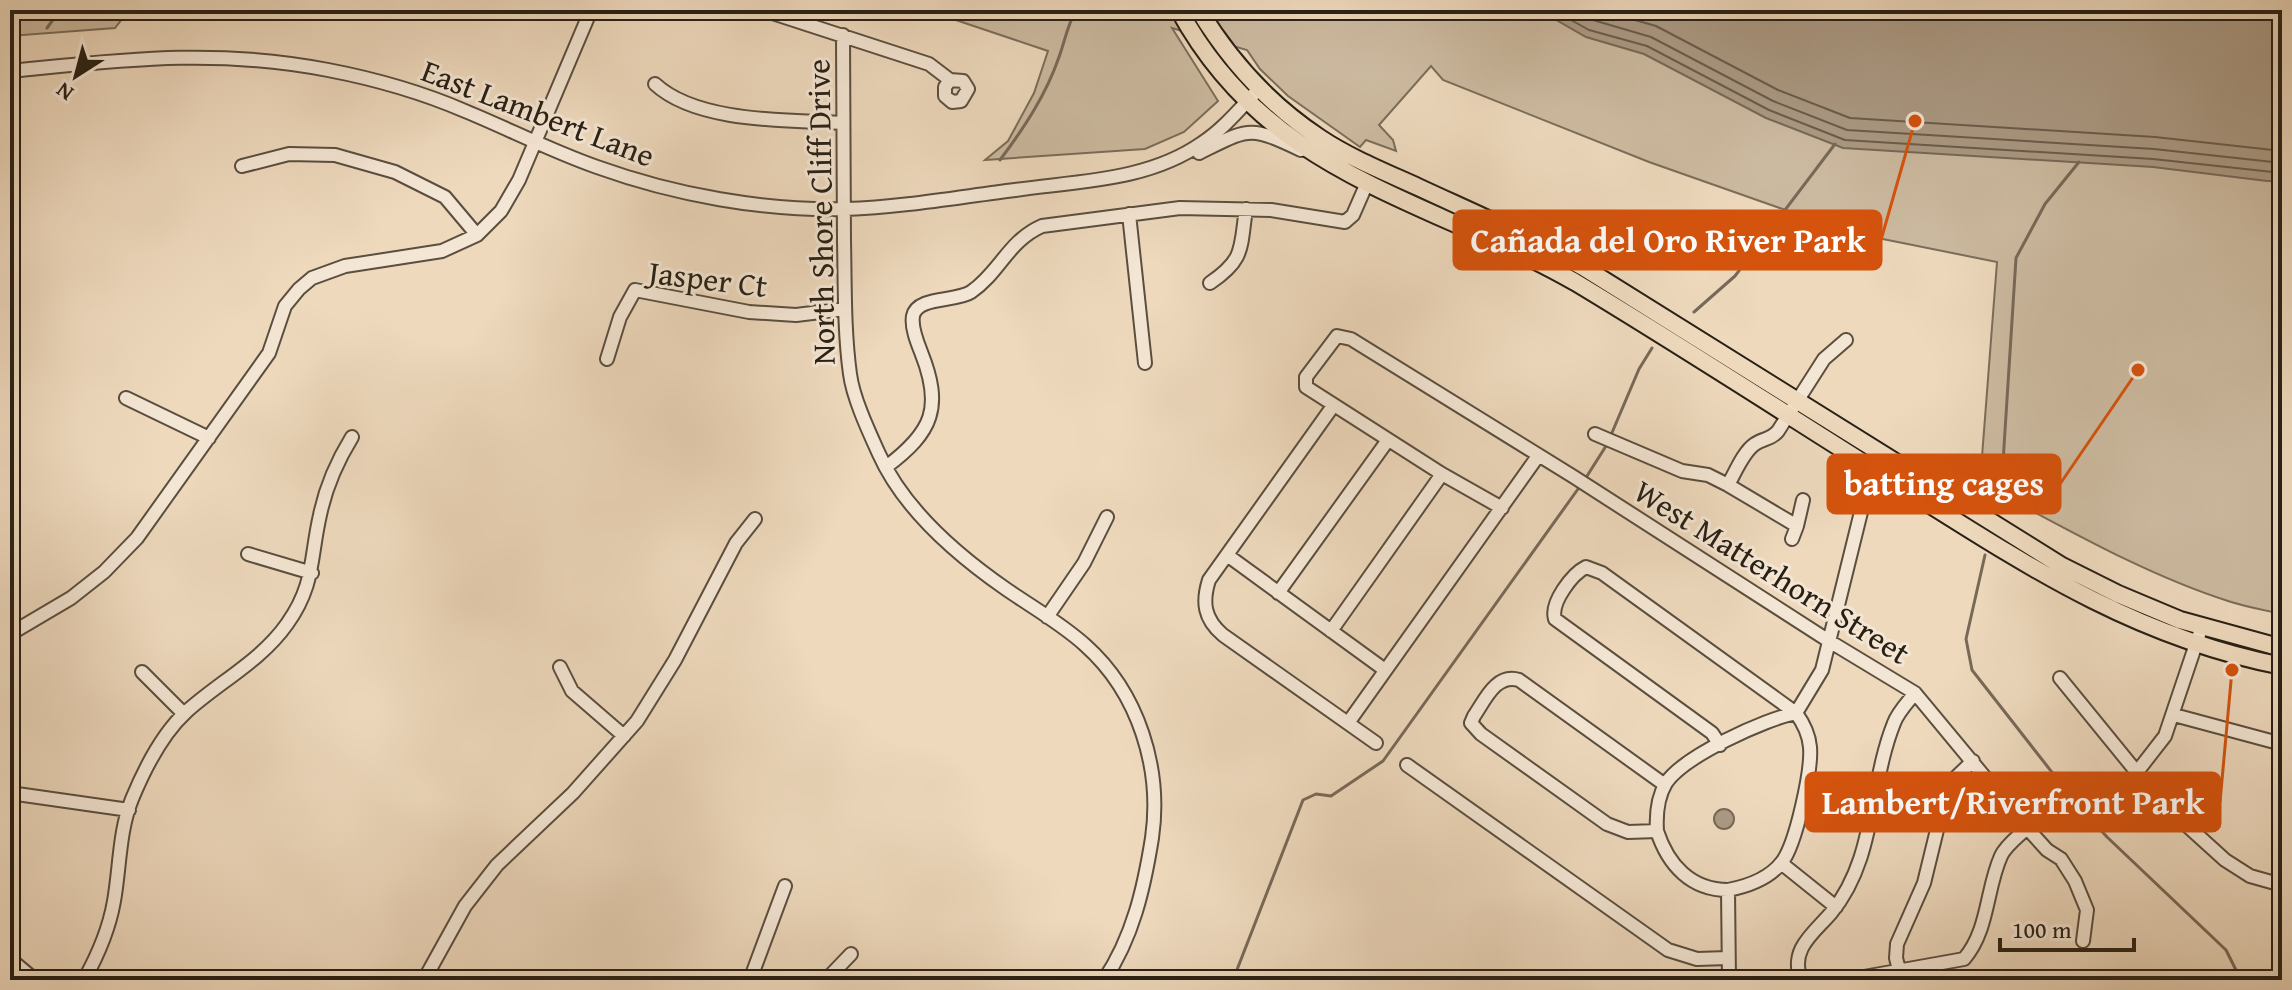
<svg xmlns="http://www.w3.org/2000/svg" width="2292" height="990" viewBox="0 0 2292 990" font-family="'Gentium Book Plus',serif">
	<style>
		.green { fill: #ccbaa0; stroke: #7a6d5a; stroke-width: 2 }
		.water { fill: #ab9a84; stroke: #776958; stroke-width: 2 }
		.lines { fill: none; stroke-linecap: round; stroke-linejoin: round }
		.shore { stroke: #6a5d4c; stroke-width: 2 }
		.stream { stroke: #776958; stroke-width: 3 }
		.minor-casing { stroke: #5a4e3f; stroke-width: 16 }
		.major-casing { stroke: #282015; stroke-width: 20 }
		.minor { stroke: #f4e6d4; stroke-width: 12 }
		.major { stroke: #eed9bd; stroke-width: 16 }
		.labels { text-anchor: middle; stroke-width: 6; stroke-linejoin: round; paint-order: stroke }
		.street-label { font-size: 32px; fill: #282015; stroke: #f4e6d4 }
		.leader { fill: none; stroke: #d5530d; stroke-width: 3 }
		.callout-dot { fill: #d5530d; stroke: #f4e6d4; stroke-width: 3 }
		.callout { fill: #d5530d; stroke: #d5530d; stroke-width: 3 }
		.callout-label { font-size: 34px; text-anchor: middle; font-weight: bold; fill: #fff }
	</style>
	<rect width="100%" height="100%" fill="#eed9bd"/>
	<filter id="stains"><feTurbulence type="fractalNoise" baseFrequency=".0025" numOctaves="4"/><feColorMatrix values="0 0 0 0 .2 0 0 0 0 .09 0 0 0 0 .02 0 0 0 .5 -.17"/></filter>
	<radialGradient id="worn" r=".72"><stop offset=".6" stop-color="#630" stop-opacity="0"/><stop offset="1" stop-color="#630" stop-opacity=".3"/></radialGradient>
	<path class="green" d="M10,10H129L115,28L10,36Z
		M926,10H2282V614C2264,610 2246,607 2228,601C2141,573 2060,525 1980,483L1997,262L1848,232L1649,162L1443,80L1431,66L1379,125L1393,140L1396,151L1366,140L1360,147L1288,96L1260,69L1247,50L1172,28L1218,101L1184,132L1145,149L985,160L1008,141L1034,93L1048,51Z"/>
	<path class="water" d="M1539,10H2188L2282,15V181H2267L2153,167L1843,148L1766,118L1644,54L1586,37Z
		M1714 819a10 10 0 1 1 20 0a10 10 0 1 1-20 0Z"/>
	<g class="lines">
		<path class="shore" d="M1553,10L1589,30L1647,46L1769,110L1845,140L2153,159L2282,173
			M1572,10L1593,20L1651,37L1773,101L1847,130L2154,149L2282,163
			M1600,10L1656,26L1778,90L1850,118L2155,137L2282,151"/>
		<path class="stream" d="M47,28L60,10
			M1000,160C1024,128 1046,95 1059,57C1065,41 1067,26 1076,10
			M1694,312L1735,276L1835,144
			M1611,435L1639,369L1652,348
			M1587,476L1606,446
			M1995,510L2002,478L2016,258L2045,204L2079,162
			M1985,555L1966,639L1972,670L2076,803L2107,837L2226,950L2241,980
			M1233,980L1303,800L1316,794L1331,796L1383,761L1578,489"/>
		<g class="minor-casing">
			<path id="minor" d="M763,10L929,64L950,80L963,81L968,89L961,101L952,102L945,96V87L950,80
				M843,35C843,104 844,173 844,241C845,285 844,331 850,374C853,398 869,432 879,454C904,510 957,555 1006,589C1032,607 1062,624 1085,645C1139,693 1162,769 1152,838C1144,888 1133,937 1104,980
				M10,71C122,60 215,48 328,70C375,79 421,92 465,111C509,129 551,151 597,167C675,195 763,211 846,209C903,207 959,197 1015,190C1078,181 1148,181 1202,143C1222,130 1238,111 1254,94
				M655,84C697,123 788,120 843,123
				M1199,153C1250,128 1248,125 1301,150
				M242,166L289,154L335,155L395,172L445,197L477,235
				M1129,214L1145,363
				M1210,283C1245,259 1240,249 1246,209
				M607,359L620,317L635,290L749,312L796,315L845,309
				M126,398L209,438
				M1333,406L1209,580C1202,602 1204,619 1223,635L1376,743
				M1595,434L1682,471L1708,475L1728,485
				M886,467C933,432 943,407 921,352C917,342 911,327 913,316C917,296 956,302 971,292C1000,272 1008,241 1042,226L1180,208L1271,210L1345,222L1353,215L1367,183
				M1502,508L1442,474L1306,387V377L1337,336L1351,339L1574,477L1829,641L1915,693L2027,828L2047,850L2061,859L2075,881L2087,910L2083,941
				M1797,526L1803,500
				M1792,539L1797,526L1728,485C1735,473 1743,452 1755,444C1763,438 1771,440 1778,431L1824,359L1846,340
				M248,554L312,573
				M1227,555L1385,670
				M1278,593L1388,440
				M1047,617L1084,563L1107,517
				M1331,631L1442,474
				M10,634L71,598L104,572L137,538L269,353L285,306L299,289L312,278L345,266L442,251L477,235L501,211L519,180L591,10
				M560,667L572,691L624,736
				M142,672L184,714
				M2060,678L2161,802L2225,860L2250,876L2282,885
				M2174,715L2282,744
				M1348,723L1538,456
				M1720,745L1712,733L1555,619C1550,603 1572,574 1586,567L1602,573L1796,713
				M1407,765L1668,950L1697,959L1728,958
				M2137,772L2165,736L2199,635
				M1665,785L1519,680C1496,673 1485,700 1474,716L1471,723L1481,734L1607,824L1628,832L1657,831C1668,865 1691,890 1728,890
				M10,793L129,810
				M1657,831C1656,815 1657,798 1666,783C1684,756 1765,719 1796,713
				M1781,863L1836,907
				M10,959L35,980
				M1899,970L1896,958L1897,944L1924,883L1946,793L1953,780L1973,761
				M84,980C98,955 109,930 114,901C120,867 119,831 132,799C144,770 163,733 186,712C219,682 261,661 287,624C315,585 310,558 320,515C326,486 336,463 352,437
				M424,980L465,906L497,865L573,793L637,721L675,660L736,543L755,519
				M750,980L785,886
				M826,980L851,954
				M1729,980L1728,890C1749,886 1769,879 1782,862C1796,844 1812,770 1810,747C1809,735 1804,724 1796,713L1822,670L1861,512L1891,460
				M1801,980C1789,949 1814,933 1831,913C1876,859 1869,785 1894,723C1898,712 1908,702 1915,693
				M1847,980L1964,959C1989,930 1986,889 2001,856C2006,845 2019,836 2027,828"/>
		</g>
		<g class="major-casing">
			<path id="major" d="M1179,10C1269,176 1425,197 1575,282C1688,350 1798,422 1910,492C2032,569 2138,638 2282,666
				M1199,10C1230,61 1270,105 1320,138C1350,158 1385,172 1418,187C1474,213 1530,237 1583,267L2062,566L2118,594L2180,620L2282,648"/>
		</g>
		<use href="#minor" class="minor"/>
		<use href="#major" class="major"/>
	</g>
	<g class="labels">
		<g class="street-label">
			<text transform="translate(538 113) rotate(21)" y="11">East Lambert Lane</text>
			<text transform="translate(821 212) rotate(-91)" y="11">North Shore Cliff Drive</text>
			<text transform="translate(708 279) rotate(7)" y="11">Jasper Ct</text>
			<text transform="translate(1772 572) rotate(32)" y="11">West Matterhorn Street</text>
		</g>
	</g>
	<path class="leader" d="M1915 121L1881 240M2138 370L2060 484M2232 670L2220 802"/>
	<g class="callout-dot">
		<circle cx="1915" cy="121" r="8"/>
		<circle cx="2138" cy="370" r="8"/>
		<circle cx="2232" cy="670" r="8"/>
	</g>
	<g class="callout">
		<rect x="1454" y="211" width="427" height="58" rx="8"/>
		<rect x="1828" y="455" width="232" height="58" rx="8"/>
		<rect x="1806" y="773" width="414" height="58" rx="8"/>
	</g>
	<g class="callout-label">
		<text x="1668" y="252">Cañada del Oro River Park</text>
		<text x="1944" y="495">batting cages</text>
		<text x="2013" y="814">Lambert/Riverfront Park</text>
	</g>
	<rect width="2292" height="990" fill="none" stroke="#eed9bd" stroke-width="40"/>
	<rect x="12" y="12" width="2268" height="966" fill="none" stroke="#282015" stroke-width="4"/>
	<rect x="20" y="20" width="2252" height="950" fill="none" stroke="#282015" stroke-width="2"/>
	<g transform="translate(76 76) rotate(216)" stroke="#f4e6d4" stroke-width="6" paint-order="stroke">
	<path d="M0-6L14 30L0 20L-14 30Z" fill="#282015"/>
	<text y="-12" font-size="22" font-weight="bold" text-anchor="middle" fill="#282015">N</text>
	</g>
	<path d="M2000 938v12h134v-12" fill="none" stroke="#282015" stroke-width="4"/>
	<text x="2012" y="938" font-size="24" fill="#282015" stroke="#f4e6d4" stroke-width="6" paint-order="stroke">100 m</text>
	<rect width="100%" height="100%" filter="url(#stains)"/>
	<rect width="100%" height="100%" fill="url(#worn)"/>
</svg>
